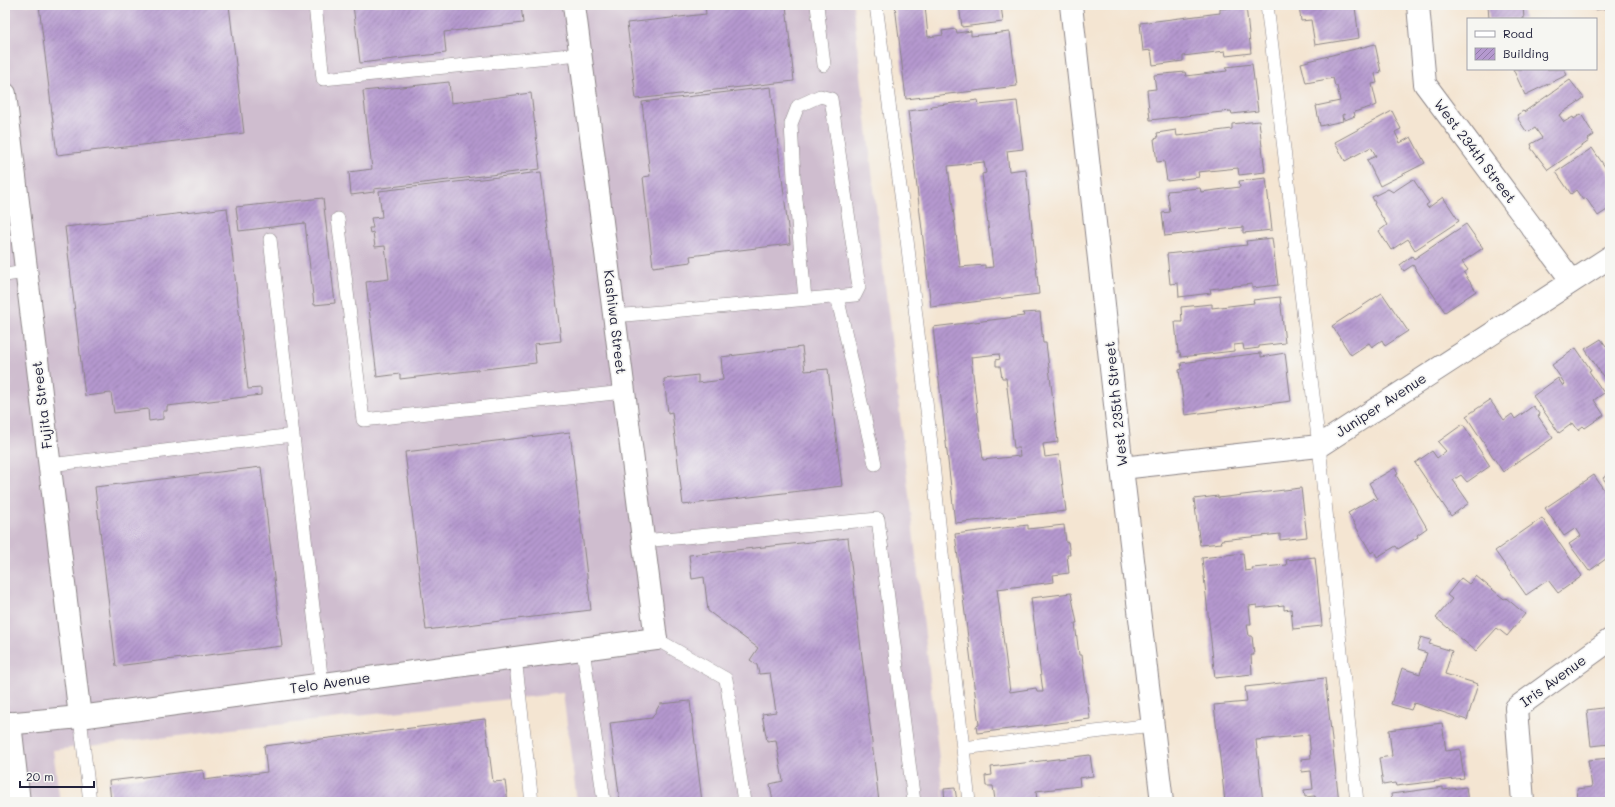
<svg xmlns="http://www.w3.org/2000/svg" width="1615" height="807" viewBox="0 0 1615 807" font-family="Mali,sans-serif">
	<style>
		.industrial { fill: #cfbdcf }
		.building { fill: url(#building-hatch); fill-rule: evenodd }
		.lines { fill: none; stroke-linecap: round; stroke-linejoin: round }
		.service-casing { stroke: #8b8486; stroke-width: 14 }
		.minor-casing { stroke: #8b8486; stroke-width: 24 }
		.tertiary-casing { stroke: #8b8486; stroke-width: 24 }
		.service { stroke: #fff; stroke-width: 13 }
		.minor { stroke: #fff; stroke-width: 22 }
		.tertiary { stroke: #fff; stroke-width: 22 }
		.labels { text-anchor: middle; stroke-width: 3.5; stroke-linejoin: round; paint-order: stroke }
		.street-label { font-size: 14px; fill: #22223b; stroke: #f6f6f2 }
	</style>
	<defs>
		<pattern id="building-hatch" width="6" height="6" patternUnits="userSpaceOnUse"><rect width="6" height="6" fill="#b599cf"/><path d="M-1 1l2-2M0 6l6-6M5 7l2-2" fill="none" stroke="#937ca9"/></pattern>
	</defs>
	<rect width="100%" height="100%" fill="#f6f6f2"/>
	<filter id="ink" filterUnits="userSpaceOnUse"><feTurbulence type="fractalNoise" baseFrequency=".025" numOctaves="2"/><feDisplacementMap in="SourceGraphic" scale="8" xChannelSelector="R" yChannelSelector="G"/><feConvolveMatrix kernelMatrix="1 2 1 2 8 2 1 2 1" color-interpolation-filters="sRGB"/></filter>
	<filter id="wash" filterUnits="userSpaceOnUse"><feTurbulence type="fractalNoise" baseFrequency=".012" numOctaves="4" result="noise"/><feDisplacementMap in="SourceGraphic" scale="16" xChannelSelector="R" yChannelSelector="G"/><feGaussianBlur stdDeviation="0.9" result="paint"/><feColorMatrix in="noise" values="0 0 0 0 0 0 0 0 0 0 0 0 0 0 0 0 0 1.4 0 .05"/><feComposite in="paint" operator="in"/></filter>
	<g filter="url(#wash)">
		<rect width="100%" height="100%" fill="#f4e5d2"/>
		<path class="industrial" d="M5,5H853L944,802H577L563,693L53,750L60,802H5Z"/>
		<g id="blocks">
			<path class="building" d="M39,5H229L244,133L57,155Z
				M353,5H521L523,23L444,32L446,53L360,63Z
				M705,5H786L794,81L636,99L627,23L706,14Z
				M895,5H925L928,37L943,35L942,31L956,29L957,33L971,31V36L1010,32L1017,86L906,99Z
				M959,5H1001L1003,22L962,27Z
				M1299,5H1365L1355,7L1359,38L1315,45L1311,20L1301,21Z
				M1488,5H1523L1524,19H1489Z
				M1594,5H1610V8L1595,10Z
				M1246,6L1251,53L1226,56L1225,51L1183,56V61L1153,65L1151,50L1143,51L1140,23L1220,13V9Z
				M1375,44L1381,72L1375,74L1377,83L1372,84L1377,105L1354,112L1355,116L1345,120L1344,114L1342,115L1343,121L1320,126L1316,106L1340,101L1337,86H1335L1333,78L1306,83L1301,63Z
				M1252,64L1258,111L1232,114L1231,111L1150,120L1147,90L1156,89L1154,75L1185,72L1186,76L1227,71L1226,67Z
				M1513,69H1564L1567,75L1525,95Z
				M1570,80L1584,98L1559,115L1564,122L1573,117L1574,119L1581,114L1594,135L1588,139L1589,141L1548,170L1531,148L1532,147L1531,144L1542,138L1535,128L1529,132L1527,130L1526,131L1518,119L1519,118L1517,115L1523,111L1524,112Z
				M449,82L451,103L531,93L540,169L374,189V192L351,195L349,172L372,169L363,91Z
				M771,87L790,244L690,256L691,262L653,267L643,177L650,176L642,102Z
				M978,100L979,105L1017,101L1023,149L1007,151L1009,171L1025,169L1026,171L1039,294L931,307L908,111L932,108L931,106ZM984,162L986,173L982,174L993,267L985,268V265L960,267L948,166Z
				M1392,111L1401,129L1395,132L1400,143L1411,137L1425,163L1380,186L1367,160L1376,156L1371,147L1345,161L1335,142Z
				M1259,121L1265,172L1239,175L1238,168L1198,172L1199,177L1167,181L1164,161L1157,162L1154,139L1158,138L1157,133L1176,130L1177,136L1232,129V124Z
				M1592,148L1610,174V208L1598,216L1586,198L1583,200L1576,190L1571,194L1556,172Z
				M541,172L561,341L534,344L536,363L400,379V374L377,377L366,282L389,279L385,246L375,247L373,232L370,233L369,228H373L371,218L382,217L379,191Z
				M1266,178L1272,230L1243,233V227L1165,236L1162,213L1170,212L1167,191L1200,188L1201,192L1240,187L1239,181Z
				M1413,179L1429,203L1426,205L1428,208L1443,197L1459,221L1415,250L1408,239L1391,250L1379,231L1387,225L1374,204L1375,203L1372,197L1388,189L1393,192Z
				M323,198L335,303L314,305L305,223L239,231L236,207Z
				M227,208L248,389L261,388V395L167,406V411H163V419L149,421L148,409L114,413L111,393L85,396L65,227Z
				M1466,224L1483,248L1462,262L1468,270L1464,273L1476,291L1445,312L1413,265L1404,271L1400,265L1412,256L1414,259Z
				M1272,238L1278,285L1252,288V284L1210,289L1211,293L1179,297L1178,283L1170,284L1167,254L1247,245L1246,241Z
				M1382,293L1408,331L1385,346L1382,340L1372,347L1369,343L1351,355L1332,326Z
				M1280,297L1285,343L1259,346V348L1244,350L1243,344L1234,345V351L1181,357L1180,352H1178L1175,322H1182L1181,307L1212,304V308L1254,303L1253,300Z
				M1040,312L1043,343H1046L1058,442L1043,444L1045,457L1059,455L1066,511L955,523L933,327L1024,316L1023,313ZM999,354L1000,359L996,360V366H1000L1002,378H1006L1014,448H1019L1020,456L983,460L971,357Z
				M1601,339L1606,346L1610,343V387L1585,349Z
				M802,347L805,371L828,369L842,486L683,505L672,412L668,413L664,379L698,375V383L723,380L721,357Z
				M1576,348L1591,370L1589,371L1604,393L1594,400L1604,415L1585,428L1583,426L1578,430L1573,423L1559,433L1533,396L1558,378L1563,386L1565,384L1552,365Z
				M1261,353V357L1285,353L1291,401L1185,415L1179,370L1182,369L1181,363Z
				M1490,400L1504,420L1512,414L1515,419L1533,406L1540,415L1538,416L1553,438L1503,472L1466,416Z
				M1463,424L1490,466L1467,482L1461,475L1453,480L1469,503L1451,516L1415,463L1432,451L1437,458L1446,451L1438,442Z
				M570,432L591,610L426,630L405,452Z
				M261,467L282,646L116,666L95,487Z
				M1395,468L1398,474L1396,475L1427,528L1417,535L1418,537L1398,549L1396,546L1377,557L1374,551L1371,553L1348,513L1374,498L1376,500L1378,499L1369,483Z
				M1610,473V488L1603,478Z
				M1594,475L1610,499V556L1589,571L1569,544L1581,536L1576,528L1564,536L1545,508Z
				M1301,488L1307,537L1280,540V534L1221,540L1222,543L1200,545L1194,499L1218,496V498Z
				M1542,518L1582,576L1558,593L1548,580L1526,595L1495,551Z
				M1028,525V529L1064,525L1066,543L1068,542L1070,555H1067L1069,573L1053,575L1054,582L997,589L1010,692L1036,688L1037,692H1043L1031,598L1071,593L1077,623H1075L1079,655H1082L1090,719L977,733L976,726L979,725L955,534Z
				M848,538L879,802H773L770,784L783,781L776,740L767,741L762,714L776,712L770,673L759,674L757,665L750,660L758,648L708,611L704,577L692,579L689,555Z
				M1243,553L1245,571L1253,570L1252,568L1287,565L1286,560L1315,557L1322,626L1293,629L1291,609L1284,610V605L1257,608V605L1249,606L1251,624H1247L1249,636H1252L1254,655H1251L1252,674L1215,678L1202,558Z
				M1476,576L1504,599L1506,598L1525,614L1507,636L1497,628L1476,651L1436,618L1452,599L1447,595L1461,578L1469,584Z
				M1421,637L1431,640L1429,644L1452,651L1445,674L1478,684L1467,720L1414,703L1411,710L1391,704L1402,668L1420,674L1427,653L1417,650Z
				M1325,678L1339,802H1316L1315,796L1305,797L1304,790L1313,789L1311,771L1302,772L1301,759L1311,758L1309,735L1256,740L1263,802H1225L1214,705L1247,702L1245,687Z
				M690,701L702,802H620L610,723L652,718L660,704Z
				M1610,707V744L1591,746L1587,710Z
				M485,719L493,782L505,781L508,802H111L109,781L203,770L204,780L267,772L264,746Z
				M1442,723L1446,751L1460,749L1464,778L1396,786L1395,783L1383,785L1379,758L1392,756L1389,730Z
				M1090,755L1093,776L1079,778L1080,786L1036,791L1037,802H990L995,800L993,786H986L985,776L992,775L991,767Z
				M1610,758V802H1578L1577,789L1592,787L1588,760Z
				M1443,787V790L1466,787L1468,802H1392L1391,794Z
				M955,788L957,802H945L944,789Z
				M1100,798L1101,802H1078V801Z"/>
		</g>
	</g>
	<g filter="url(#ink)">
		<use href="#blocks" fill-opacity="0" stroke="#8b8486" stroke-width="1"/>
		<g class="lines">
			<g class="service-casing">
				<path id="service" d="M315,5L323,79L580,54
					M817,5L824,65
					M876,5L907,240L931,444L950,633L969,802
					M1267,5L1319,446L1357,802
					M338,219L363,420L624,392
					M270,239L322,684
					M5,275L26,272
					M837,296L875,464
					M614,316L855,295L859,287L831,99L820,96L798,106L791,124L794,177L805,299
					M50,465L293,435
					M643,541L878,519L914,802
					M656,639L726,679L744,802
					M583,649L604,802
					M515,658L532,802
					M80,717L90,802
					M963,748L1152,725"/>
			</g>
			<g class="minor-casing">
				<path id="minor" d="M574,5L656,639
					M1418,5L1425,84L1572,281
					M5,94L80,717
					M1122,468L1319,446L1610,257
					M1523,802L1516,708L1610,640"/>
			</g>
			<g class="tertiary-casing">
				<path id="tertiary" d="M1071,5L1122,468L1162,802
					M10,723L19,802
					M5,724L80,717L656,639"/>
			</g>
			<use href="#service" class="service"/>
			<use href="#minor" class="minor"/>
			<use href="#tertiary" class="tertiary"/>
		</g>
	</g>
	<g class="labels">
		<g class="street-label">
			<text transform="translate(1475 151) rotate(53)" y="5">West 234th Street</text>
			<text transform="translate(615 322) rotate(83)" y="5">Kashiwa Street</text>
			<text transform="translate(1116 404) rotate(-96)" y="5">West 235th Street</text>
			<text transform="translate(42 405) rotate(-97)" y="5">Fujita Street</text>
			<text transform="translate(1381 405) rotate(-33)" y="5">Juniper Avenue</text>
			<text transform="translate(1553 681) rotate(-36)" y="5">Iris Avenue</text>
			<text transform="translate(330 683) rotate(-8)" y="5">Telo Avenue</text>
		</g>
	</g>
	<rect width="1615" height="807" fill="none" stroke="#f6f6f2" stroke-width="20"/>
	<rect x="1467" y="18" width="130" height="52" fill="#f6f6f2" stroke="#a1a1a9"/>
	<rect x="1475" y="31" width="20" height="6" fill="#ffffff" stroke="#a1a1a9"/>
	<text x="1503" y="38" font-size="12" fill="#22223b">Road</text>
	<rect x="1475" y="48" width="20" height="12" fill="url(#building-hatch)" stroke="#a1a1a9"/>
	<text x="1503" y="58" font-size="12" fill="#22223b">Building</text>
	<path d="M20 781v6h74v-6" fill="none" stroke="#22223b" stroke-width="2"/>
	<text x="26" y="781" font-size="12" fill="#22223b" stroke="#f6f6f2" stroke-width="3" paint-order="stroke">20 m</text>
</svg>
